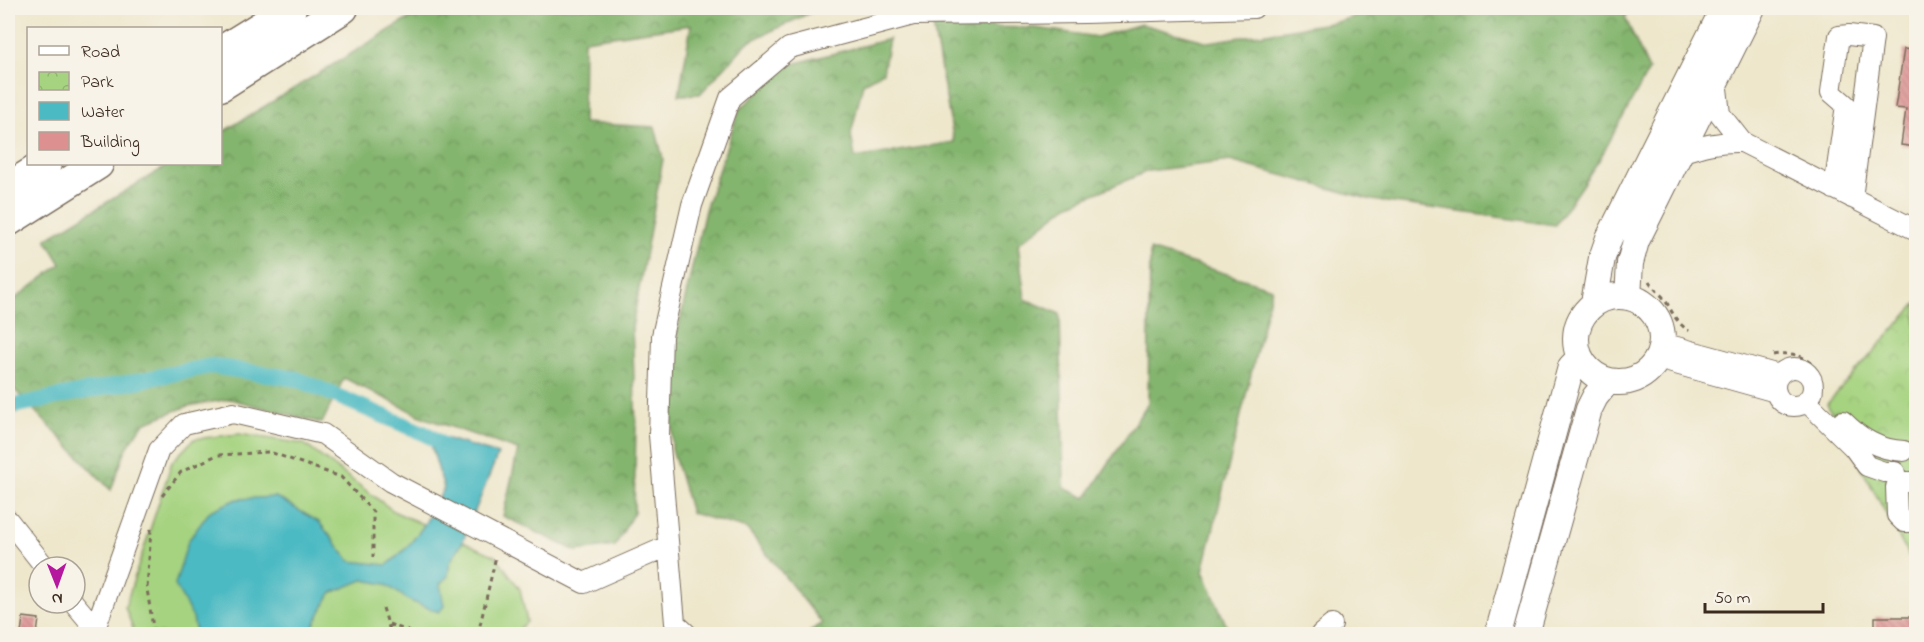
<svg xmlns="http://www.w3.org/2000/svg" width="1924" height="642" viewBox="0 0 1924 642" font-family="'Indie Flower',sans-serif">
	<style>
		.grass { fill: #a6d380; stroke: #707e4f; stroke-width: 1.5 }
		.forest { fill: url(#forest-crowns); stroke: #607046; stroke-width: 1.5 }
		.park { fill: url(#park-crowns); stroke: #707e4f; stroke-width: 1.5 }
		.water { fill: #4bbac3; stroke: #437270; stroke-width: 1.5 }
		.lines { fill: none; stroke-linecap: round; stroke-linejoin: round }
		.canal { stroke: #4bbac3; stroke-width: 16 }
		.building { fill: url(#building-back-hatch) }
		.minor-casing { stroke: #7a6c5b; stroke-width: 22 }
		.major-casing { stroke: #7a6c5b; stroke-width: 28 }
		.highway-casing { stroke: #7a6c5b; stroke-width: 33 }
		.path { stroke: #7a6c5b; stroke-width: 3; stroke-dasharray: 4.5 4.5; stroke-linecap: butt }
		.minor { stroke: #fff; stroke-width: 20 }
		.major { stroke: #fff; stroke-width: 26 }
		.highway { stroke: #fff; stroke-width: 30 }
	</style>
	<defs>
		<pattern id="forest-crowns" width="20" height="18" patternUnits="userSpaceOnUse" patternTransform="scale(1.5)"><rect width="20" height="18" fill="#84b56e"/><path d="M2 6a3 3 0 1 1 6 0M12 15a3 3 0 1 1 6 0" fill="none" stroke="#6d935a"/></pattern>
		<pattern id="park-crowns" width="20" height="18" patternUnits="userSpaceOnUse" patternTransform="scale(1.5)"><rect width="20" height="18" fill="#a6d380"/><path d="M2 6a3 3 0 1 1 6 0M12 15a3 3 0 1 1 6 0" fill="none" stroke="#90b56e"/></pattern>
		<pattern id="building-back-hatch" width="6" height="6" patternUnits="userSpaceOnUse" patternTransform="scale(1.5)"><rect width="6" height="6" fill="#dc9090"/><path d="M-1 5l2 2M0 0l6 6M5-1l2 2" fill="none" stroke="#b47675"/></pattern>
	</defs>
	<rect width="100%" height="100%" fill="#f7f3e8"/>
	<filter id="ink" filterUnits="userSpaceOnUse"><feTurbulence type="fractalNoise" baseFrequency=".0167" numOctaves="2"/><feDisplacementMap in="SourceGraphic" scale="12" xChannelSelector="R" yChannelSelector="G"/><feConvolveMatrix kernelMatrix="1 2 1 2 8 2 1 2 1" color-interpolation-filters="sRGB"/></filter>
	<filter id="wash" filterUnits="userSpaceOnUse"><feTurbulence type="fractalNoise" baseFrequency=".008" numOctaves="4" result="noise"/><feDisplacementMap in="SourceGraphic" scale="24" xChannelSelector="R" yChannelSelector="G"/><feGaussianBlur stdDeviation="1.35" result="paint"/><feColorMatrix in="noise" values="0 0 0 0 0 0 0 0 0 0 0 0 0 0 0 0 0 1.4 0 .05"/><feComposite in="paint" operator="in"/></filter>
	<g filter="url(#wash)">
		<rect width="100%" height="100%" fill="#eee7cc"/>
		<path class="grass" d="M239,434L304,444L395,512L496,556L520,589L527,622L513,634H135L125,607L172,462L194,439Z"/>
		<path class="forest" d="M426,8H820L748,42L700,94L679,95L691,25L584,40L583,123L655,127L663,159L632,327L636,426L634,512L615,546L576,551L503,516L518,450L425,418L344,378L322,423L230,399L188,406L144,423L126,449L111,490L8,383V304L61,264L46,239L170,164H220L221,133Z
			M1382,8H1630L1625,17L1649,70L1599,160L1555,225L1372,200L1230,161L1148,171L1068,205L1018,244L1025,299L1060,314L1064,488L1086,498L1148,403L1150,250L1272,288L1203,571L1230,634H807L822,623L747,529L691,513L672,449L673,352L705,210L739,110L789,65L889,39L883,72L863,83L851,134L855,158L954,142L933,26L1036,28L1097,37L1141,24L1209,42L1336,22Z"/>
		<path class="park" d="M1916,304V561L1911,560L1827,404Z"/>
		<path class="water" d="M428,435L448,439L498,454L462,543L450,562L448,576L440,584L444,606L439,612L410,601L385,584L363,580L331,593L309,634H196L193,618L175,585L188,541L210,511L237,499L276,497L319,522L350,561L387,565C417,542 427,521 444,488Z"/>
		<g class="lines">
			<path class="canal" d="M8,407L211,366L297,379L428,435L445,447"/>
		</g>
		<g id="blocks">
			<path class="building" d="M1904,49L1917,51V147L1901,145L1906,109L1895,108Z
				M23,617L39,619L37,634H21Z
				M1875,617H1917V634H1875Z"/>
		</g>
	</g>
	<g filter="url(#ink)">
		<use href="#blocks" fill-opacity="0" stroke="#7a6c5b" stroke-width="1.5"/>
		<g class="lines">
			<g class="minor-casing">
				<path id="minor" d="M1716,80L1720,114L1742,142
					M1680,153C1701,146 1719,141 1742,142L1916,230
					M1834,189L1846,105L1831,92L1839,36L1849,35L1873,38L1852,198
					M1662,343L1779,375
					M1658,359L1776,392
					M1775 387a19 19 0 1 1 38 0a19 19 0 1 1-38 0Z
					M1807,402L1854,448L1867,466L1884,472H1895
					M1843,421C1861,439 1879,450 1904,451
					M1916,482H1901L1896,487L1897,515L1904,522H1916
					M8,520L45,567
					M74,603L100,634
					M95,629L159,450L184,424L233,413L323,434L391,482L584,583L668,546
					M687,634L675,623L659,435L662,336L692,205L730,98L789,48L913,15L1085,13L1254,8
					M1321,634L1332,625"/>
			</g>
			<g class="major-casing">
				<path id="major" d="M1576 339a43 43 0 1 1 86 0a43 43 0 1 1-86 0Z
					M1628,297L1630,263L1636,241L1752,8
					M1594,303L1602,258L1609,238L1724,8
					M1498,634L1571,367L1579,359
					M1526,634L1589,409L1595,397L1607,382"/>
			</g>
			<g class="highway-casing">
				<path id="highway" d="M220,52L291,8
					M220,86L343,8
					M8,188L46,164
					M8,221L98,164"/>
			</g>
			<path class="path" d="M1649,281C1653,287 1657,291 1662,296C1673,310 1672,319 1689,331
				M1773,355C1790,352 1801,354 1814,365L1812,378
				M162,496L181,472L217,455L270,452L341,477L373,512V557
				M151,529L147,589L154,634
				M383,608L391,634
				M389,624L416,634
				M478,634L496,556"/>
			<use href="#minor" class="minor"/>
			<use href="#major" class="major"/>
			<use href="#highway" class="highway"/>
		</g>
	</g>
	<rect width="1924" height="642" fill="none" stroke="#f7f3e8" stroke-width="30"/>
	<rect x="27" y="27" width="195" height="138" fill="#f7f3e8" stroke="#aca397" stroke-width="1.5"/>
	<rect x="39" y="46" width="30" height="9" fill="#ffffff" stroke="#aca397" stroke-width="1.5"/>
	<text x="81" y="57" font-size="18" fill="#3b2a1e">Road</text>
	<rect x="39" y="72" width="30" height="18" fill="url(#park-crowns)" stroke="#aca397" stroke-width="1.5"/>
	<text x="81" y="87" font-size="18" fill="#3b2a1e">Park</text>
	<rect x="39" y="102" width="30" height="18" fill="#4bbac3" stroke="#aca397" stroke-width="1.5"/>
	<text x="81" y="117" font-size="18" fill="#3b2a1e">Water</text>
	<rect x="39" y="132" width="30" height="18" fill="#dc9090" stroke="#aca397" stroke-width="1.5"/>
	<text x="81" y="147" font-size="18" fill="#3b2a1e">Building</text>
	<g transform="translate(57 585) rotate(179)"><circle r="28" fill="#f7f3e8" stroke="#aca397" stroke-width="1.5"/>
	<path d="M0-4.5L10 22L0 15L-10 22Z" fill="#b5179e"/>
	<text y="-9" font-size="16" font-weight="bold" text-anchor="middle" fill="#3b2a1e">N</text>
	</g>
	<path d="M1705 603v9h118v-9" fill="none" stroke="#3b2a1e" stroke-width="3"/>
	<text x="1714" y="603" font-size="18" fill="#3b2a1e" stroke="#f7f3e8" stroke-width="4.5" paint-order="stroke">50 m</text>
</svg>
